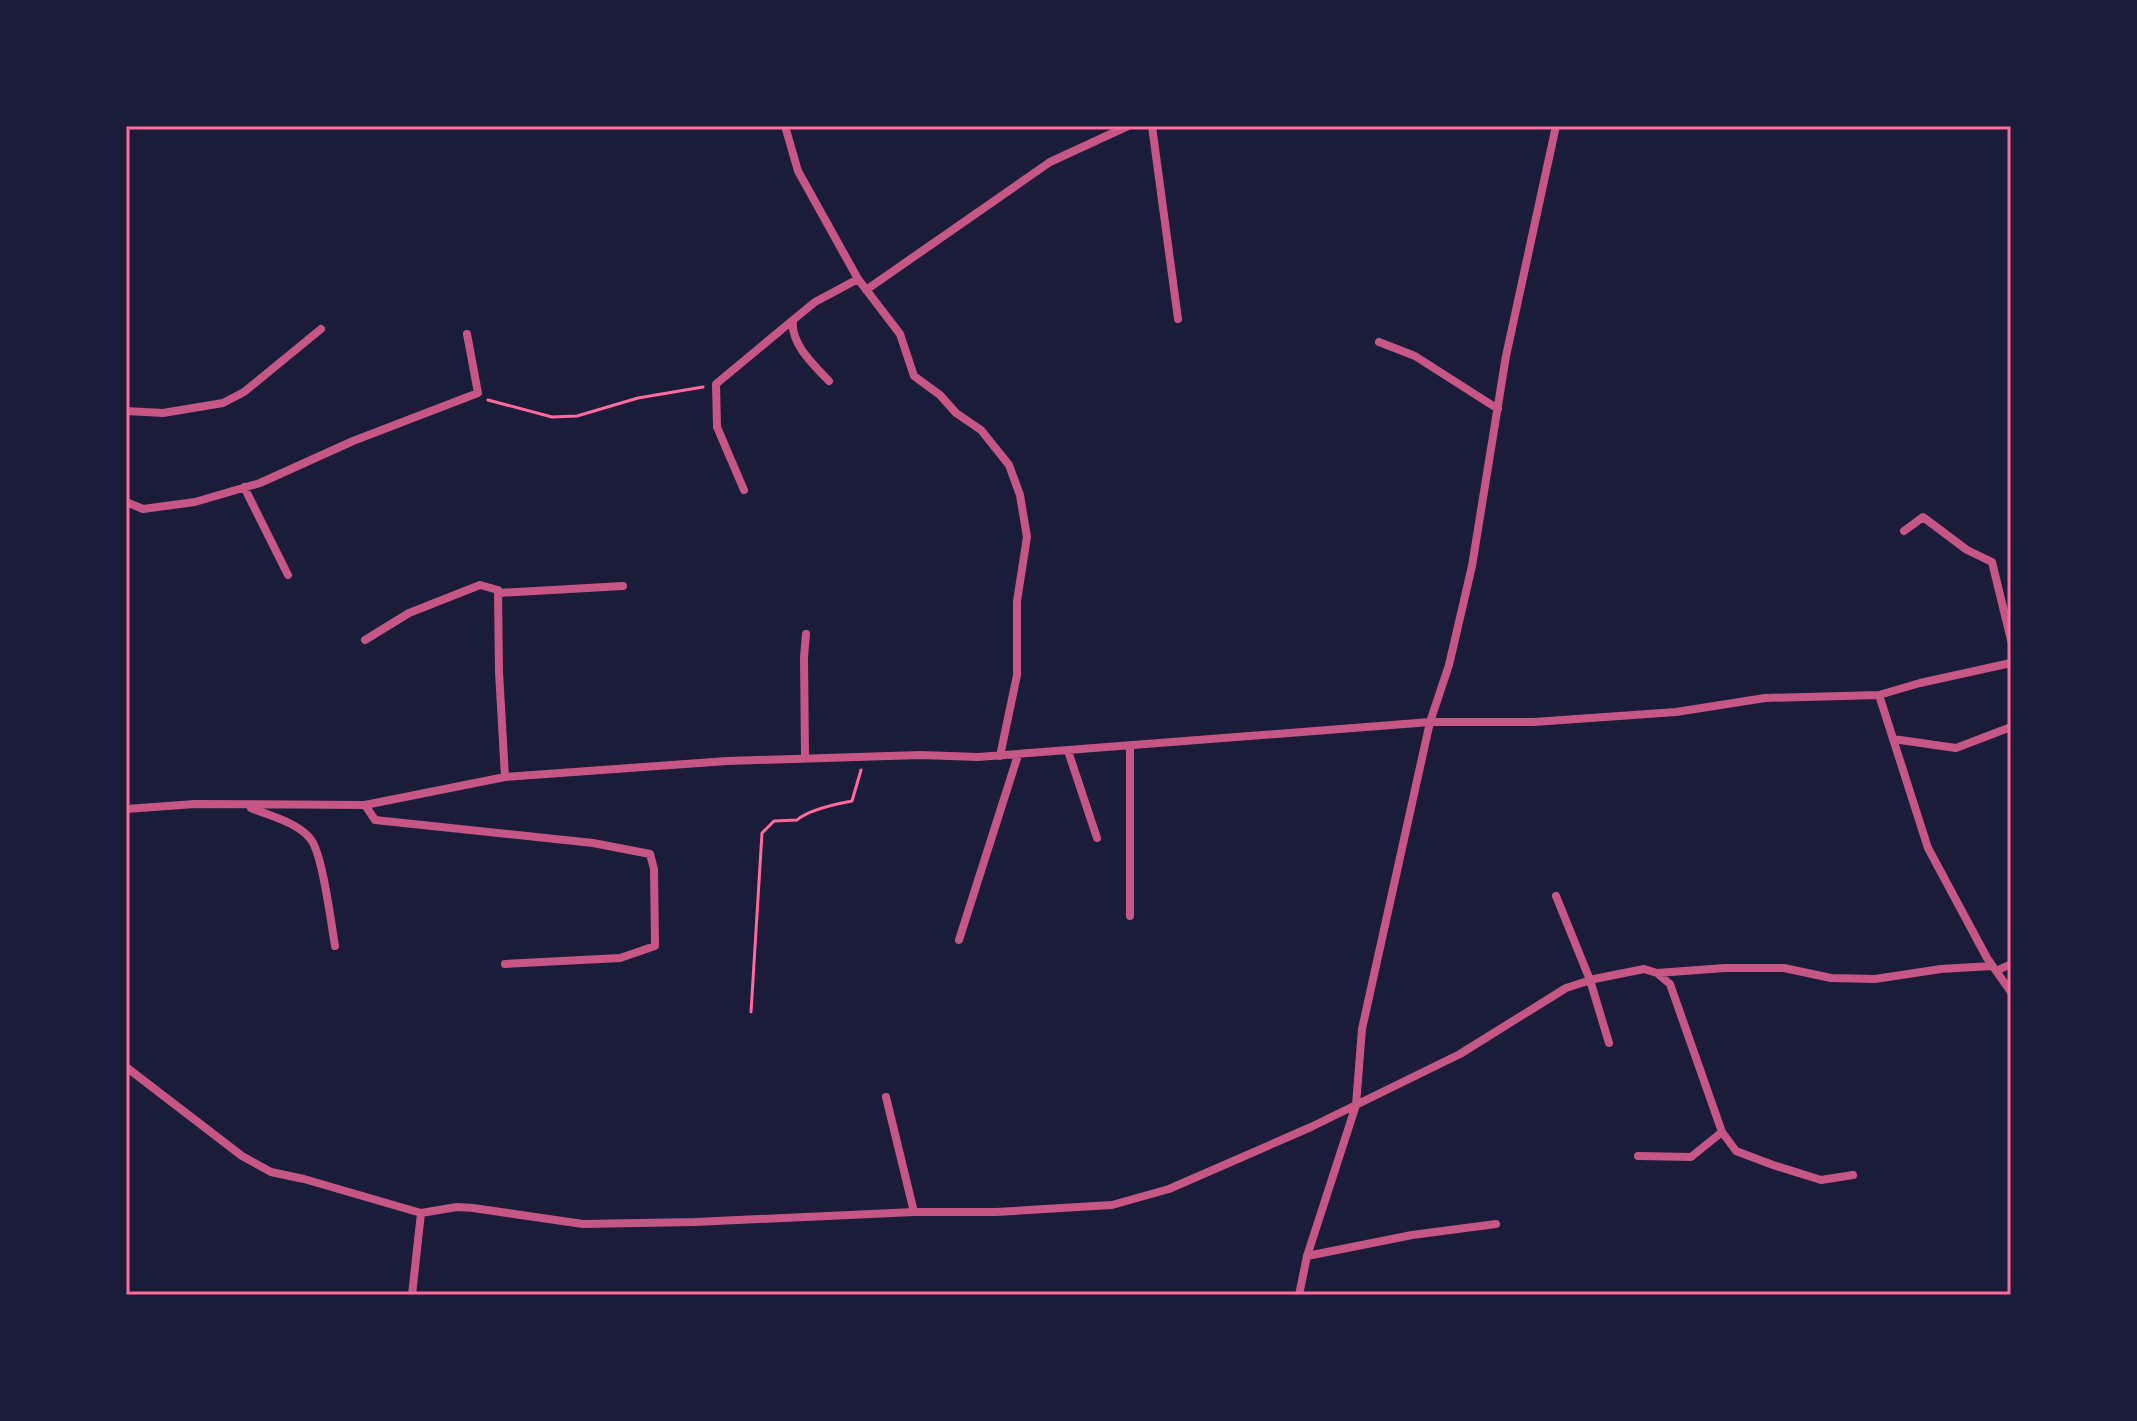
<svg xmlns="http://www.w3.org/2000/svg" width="2137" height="1421" viewBox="0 0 2137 1421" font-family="'DM Sans',sans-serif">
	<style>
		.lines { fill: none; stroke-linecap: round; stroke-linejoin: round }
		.path { stroke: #ff6b9d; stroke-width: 3 }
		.minor { stroke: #c65784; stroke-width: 8 }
		.neatline { fill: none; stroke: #ff6b9d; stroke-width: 3 }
	</style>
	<rect width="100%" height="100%" fill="#1b1b3a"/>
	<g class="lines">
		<path class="path" d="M488,400L552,417L577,416L638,398L703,387
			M751,1012L762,833L774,821L797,820C808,810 836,804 852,801L861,770"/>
		<path class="minor" d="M785,126L798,171L858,279L900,334L914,376L940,395L956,413L981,430L1009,465L1020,495L1027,537L1017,601V675L1000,756
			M1152,126L1178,319
			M866,290L1050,162L1128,126
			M1379,342L1415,356L1498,409
			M829,381C814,365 790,344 793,320L815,302L858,279
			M126,411L163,413L223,403L244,392L321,329
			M244,487L288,575
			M744,490L717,427L716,384L793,320
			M126,502L143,509L195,502L260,483L353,441L478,393L467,334
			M1904,531L1923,517L1967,550L1992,562L2011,640
			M498,593L623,586
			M365,640L409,613L480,585L498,590L499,672L505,777
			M1879,695L1928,848L1987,958L2011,992
			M1893,739L1956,748L2011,727
			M1068,751L1097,838
			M805,757L804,657L806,634
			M365,805L375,820L593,843L650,854L654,869L655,946L620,958L505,964
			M251,808C270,816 300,823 312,841C323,859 331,922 335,946
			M126,809L195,804L365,805L505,777L727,761L920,755L978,757L1430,722H1534L1676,712L1765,698L1879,695L1920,683L2011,663
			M1556,896L1590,980L1609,1043
			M1130,916V747
			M959,940L1018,755
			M1996,971L2011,964
			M1657,973L1725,968H1784L1831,978L1875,979L1941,969L1992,966
			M126,1067L242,1156L271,1172L304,1179L421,1213L457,1207L473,1208L583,1224L695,1222L914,1212H996L1112,1205L1169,1189L1311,1127L1460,1054L1566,988L1594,979L1644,969L1657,973L1670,984L1722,1132L1736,1151L1773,1165L1821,1180L1853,1175
			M886,1097L914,1212
			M1638,1156L1691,1157L1722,1132
			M1307,1256L1412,1235L1496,1224
			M412,1295L421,1213
			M1299,1295L1307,1256L1356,1105L1362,1029L1430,722L1449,665L1472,566L1506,356L1556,126"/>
	</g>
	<rect width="2137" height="1421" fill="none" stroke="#1b1b3a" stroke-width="256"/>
	<rect x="128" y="128" width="1881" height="1165" class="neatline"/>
</svg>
